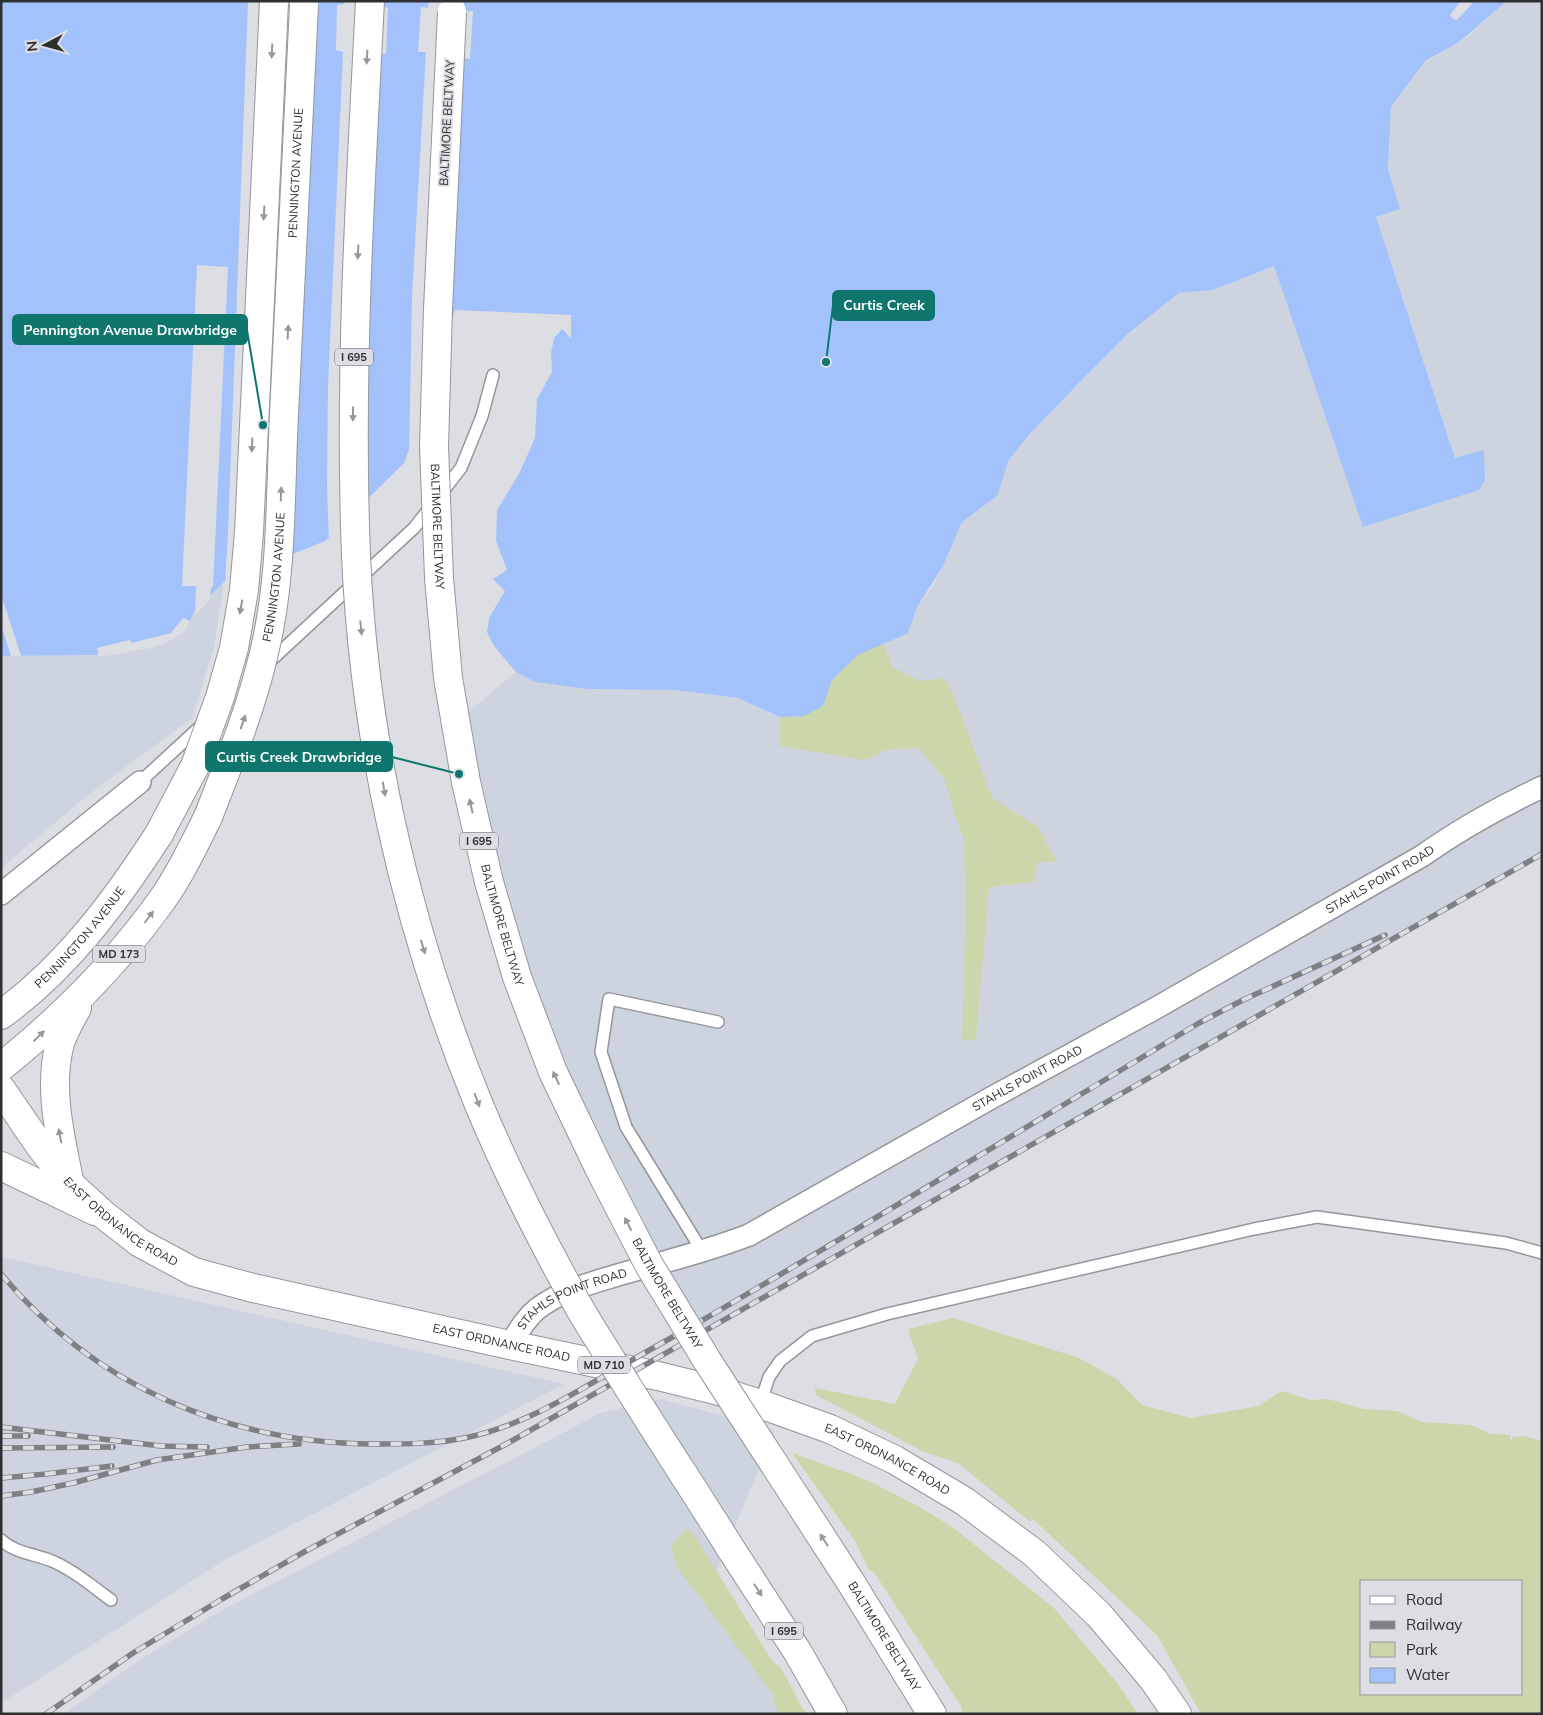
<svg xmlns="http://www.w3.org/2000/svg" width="1543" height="1715" viewBox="0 0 1543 1715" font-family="Mulish,sans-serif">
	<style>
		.built { fill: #ced4df }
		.green { fill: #ccd6ab; fill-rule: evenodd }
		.water { fill: #a3c2fc }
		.pier { fill: #dcdee3 }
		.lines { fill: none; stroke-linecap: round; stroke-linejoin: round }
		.lane-casing { stroke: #94969a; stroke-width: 14 }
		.street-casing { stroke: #94969a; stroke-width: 24 }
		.secondary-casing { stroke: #94969a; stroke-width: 30 }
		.primary-casing { stroke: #94969a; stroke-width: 30 }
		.highway-casing { stroke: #94969a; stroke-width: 30 }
		.lane { stroke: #fff; stroke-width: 11 }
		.street { stroke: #fff; stroke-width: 21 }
		.secondary { stroke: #fff; stroke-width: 28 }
		.primary { stroke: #fff; stroke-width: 28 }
		.highway { stroke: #fff; stroke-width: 28 }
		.rail-casing { stroke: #7f8083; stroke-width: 5.5 }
		.rail { stroke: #dcdee3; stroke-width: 4; stroke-dasharray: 11; stroke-linecap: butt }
		.primary-bridge-casing { stroke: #94969a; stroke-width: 30; stroke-linecap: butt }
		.highway-bridge-casing { stroke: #94969a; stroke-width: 30; stroke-linecap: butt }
		.primary-bridge { stroke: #fff; stroke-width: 28 }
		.highway-bridge { stroke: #fff; stroke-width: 28 }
		.oneway { fill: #969798 }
		.labels { text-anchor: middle; stroke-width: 4; stroke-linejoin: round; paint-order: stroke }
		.shield { fill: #dcdee3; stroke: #626466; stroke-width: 1 }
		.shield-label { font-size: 11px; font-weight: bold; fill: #2e2f31 }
		.street-label { font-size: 12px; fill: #2e2f31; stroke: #dcdee3 }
		.leader { fill: none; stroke: #0f766e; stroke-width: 2 }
		.callout-dot { fill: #0f766e; stroke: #dcdee3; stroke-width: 2 }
		.callout { fill: #0f766e; stroke: #0f766e; stroke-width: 2 }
		.callout-label { font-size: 14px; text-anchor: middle; font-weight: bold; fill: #fff }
	</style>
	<rect width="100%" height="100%" fill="#dcdee3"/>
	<path class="built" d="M1507,1H1542V854L703,1332L553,1072L456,722L516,672L535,682L588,689L675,690L738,698L780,717L858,655L908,632L917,607L933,587L962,522L997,496L1009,461L1028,436L1126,336L1179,293L1213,290L1274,266L1363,526L1484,450L1455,458L1376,217L1400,209L1388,169L1391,107L1423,64L1466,38Z
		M224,582L214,648L192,718L88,795L1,868V656L97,655L185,632L194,612Z
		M1,1257L11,1259L564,1384L228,1558L1,1703Z
		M661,1399L775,1430L711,1584L765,1670L778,1714H64L139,1660L213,1615L255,1593L601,1413Z"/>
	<path class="green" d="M928,589L917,607L908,633L884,644L892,667L920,681L944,678L954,696L992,798L1038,827L1057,862H1037L1035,882L989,887L976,1039L962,1041L966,898L963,836L960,831L944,779L919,748L884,750L876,756L863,760L780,746V717L804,716L783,646Z
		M953,1318L1079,1358L1118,1380L1142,1405L1191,1418L1258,1406L1282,1391L1311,1400L1328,1399L1364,1409L1397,1411L1422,1422L1471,1425L1491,1434L1510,1435L1511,1441L1513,1437L1524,1436L1542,1441V1714H1201L1157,1635L1034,1520L1029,1521L958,1463L922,1451L816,1395L815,1388L895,1404L918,1359L908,1329ZM1522,1581V1694H1362V1581Z
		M792,1453L867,1480L918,1506L952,1527L1054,1608L1118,1684L1138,1714H963L961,1706L874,1572L869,1570L855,1541Z
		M687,1528L695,1536L772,1661L781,1668L804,1711L810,1714H778L772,1693L676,1566L671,1545Z"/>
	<path class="water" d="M1,1H1507L1458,43L1425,61L1391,107L1388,169L1400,209L1376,217L1455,458L1484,450L1485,480L1479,490L1363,527L1274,266L1213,290L1179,293L1129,333L1083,379L1028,436L1009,460L997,496L962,522L943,566L917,607L908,633L858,655L832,680L823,706L804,716L780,717L738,698L675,690L588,689L535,682L516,672L494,646L487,632L489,618L505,591L493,579L507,570L496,541L497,510L519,474L535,438L537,399L552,372L551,353L554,338L562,329L571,338V315L455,310L428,397L404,463L325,541L224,582L194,612L185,632L168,642L97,655L1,656Z"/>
	<path class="pier" d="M248,1H314L287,559L225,584L228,533Z
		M344,1H380V6L388,8L386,54H377L362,508L329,540L327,485L328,386L343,52L336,50L337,5L344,4Z
		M429,1H464V11H473L470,59L462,58L430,397L409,458L412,296L426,52H418L421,7L428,8Z
		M1461,1H1472L1473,3L1457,20L1453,19L1450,15Z
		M197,265L228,267L213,587H211L210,599L195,616L196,586H182Z
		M1,594L21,656H11L1,625Z
		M183,618L190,621L185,632L168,642L151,648L99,657L97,648L130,640L131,643L171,633Z"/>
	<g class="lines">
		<g class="lane-casing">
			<path id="lane" d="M267,664L414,528L461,468L482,416L493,375
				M140,782L203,724
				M702,1251L626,1127L601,1052L609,999L718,1022
				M760,1404L769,1377L780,1361L812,1336L887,1314L1254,1229L1317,1217L1506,1243L1542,1253
				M1,1540C15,1553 35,1554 52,1561C73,1570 92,1586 111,1600"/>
		</g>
		<g class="street-casing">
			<g id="street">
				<path d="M1,894L140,782"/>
				<path id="s1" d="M510,1345C518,1332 525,1319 537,1309C562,1290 592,1283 621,1274C664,1262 708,1251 749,1235L991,1098L1156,1008L1422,856C1460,829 1500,807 1542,787"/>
			</g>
		</g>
		<g class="secondary-casing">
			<path id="secondary" d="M1,1166L95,1211"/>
		</g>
		<g class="primary-casing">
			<g id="primary">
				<path id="s2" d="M1,1015C67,967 115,902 159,834"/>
				<path d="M1,1067C61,1019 117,963 162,900C180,875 194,845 208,817"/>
				<path id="s3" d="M1,1089L40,1146L69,1183L104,1215L140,1243L194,1272L253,1288L510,1345L658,1376L723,1392L760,1404L830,1429L895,1460L964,1501L1034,1553L1099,1615L1153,1679L1177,1714"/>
				<path d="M69,1180C60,1135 48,1088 60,1043C64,1031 71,1019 77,1008"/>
			</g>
		</g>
		<g class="highway-casing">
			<g id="highway">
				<path d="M355,527C350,352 361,177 370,1"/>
				<path d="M731,1549L797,1651L833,1714"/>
				<path id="s4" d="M850,1581L932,1714"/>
			</g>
		</g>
		<use href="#lane" class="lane"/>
		<use href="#street" class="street"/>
		<use href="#secondary" class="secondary"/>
		<use href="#primary" class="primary"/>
		<use href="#highway" class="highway"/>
		<g class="rail-casing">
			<path id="rail" d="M1,1274C96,1387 228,1443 374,1444C406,1444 438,1444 469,1437C519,1426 563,1400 606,1375C637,1357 669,1339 701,1321C868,1224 1033,1123 1199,1023L1243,1000L1385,935
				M1,1427L161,1446L207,1447
				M1,1436H28
				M1,1448L113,1447
				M1,1478L46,1474L112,1466
				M1,1496L31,1492L73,1483L157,1460L247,1447L299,1444
				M46,1714L133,1653L222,1599L304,1552L508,1443L1542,854"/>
		</g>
		<use href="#rail" class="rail"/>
		<g class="primary-bridge-casing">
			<g id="primary-bridge">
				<path id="s5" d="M208,817C229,763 251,709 264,653C283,575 280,493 284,414C291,278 297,141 304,5"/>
				<path d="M159,834L195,766L220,697L234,648L244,590L249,532L274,2"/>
			</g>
		</g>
		<g class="highway-bridge-casing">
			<g id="highway-bridge">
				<path id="s6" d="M452,12L438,309L434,446L439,578L448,678L466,782L489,882L517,977L553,1072L599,1168L649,1265L708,1362L850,1581"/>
				<path d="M355,527C360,725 404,923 479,1105C507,1172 540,1237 575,1300C588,1324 604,1347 618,1371C655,1431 694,1490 731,1549"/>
			</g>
		</g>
		<use href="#primary-bridge" class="primary-bridge"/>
		<use href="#highway-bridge" class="highway-bridge"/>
	</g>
	<defs><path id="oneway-solid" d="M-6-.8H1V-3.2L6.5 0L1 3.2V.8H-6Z" transform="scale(1.25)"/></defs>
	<g class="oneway">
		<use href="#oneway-solid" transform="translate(272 51) rotate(93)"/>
		<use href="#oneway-solid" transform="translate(367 57) rotate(93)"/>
		<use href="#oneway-solid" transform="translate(264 213) rotate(93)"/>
		<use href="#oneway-solid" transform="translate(358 252) rotate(93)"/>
		<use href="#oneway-solid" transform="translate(288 332) rotate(-87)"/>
		<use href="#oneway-solid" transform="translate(353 414) rotate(91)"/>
		<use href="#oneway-solid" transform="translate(252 445) rotate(93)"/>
		<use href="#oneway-solid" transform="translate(281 494) rotate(-88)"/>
		<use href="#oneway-solid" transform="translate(241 607) rotate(100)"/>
		<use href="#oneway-solid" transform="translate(361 628) rotate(84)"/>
		<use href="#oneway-solid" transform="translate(243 722) rotate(-71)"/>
		<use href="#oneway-solid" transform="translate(384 789) rotate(80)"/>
		<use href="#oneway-solid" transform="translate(471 806) rotate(-103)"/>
		<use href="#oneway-solid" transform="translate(149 917) rotate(-53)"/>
		<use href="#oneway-solid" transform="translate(423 947) rotate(73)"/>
		<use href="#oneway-solid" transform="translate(39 1036) rotate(-44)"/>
		<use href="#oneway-solid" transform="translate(556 1078) rotate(-115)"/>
		<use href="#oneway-solid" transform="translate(477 1100) rotate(69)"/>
		<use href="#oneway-solid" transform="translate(60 1136) rotate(-101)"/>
		<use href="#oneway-solid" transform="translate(628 1224) rotate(-117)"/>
		<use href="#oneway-solid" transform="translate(824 1540) rotate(-123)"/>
		<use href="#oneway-solid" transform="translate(758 1590) rotate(57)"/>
	</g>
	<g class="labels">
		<g class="shield">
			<rect x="335" y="348.5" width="38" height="17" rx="4"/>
			<rect x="460" y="832.5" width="38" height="17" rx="4"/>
			<rect x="93" y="945.5" width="52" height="17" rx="4"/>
			<rect x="578" y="1356.5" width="52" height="17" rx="4"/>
			<rect x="765" y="1622.5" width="38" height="17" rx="4"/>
		</g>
		<g class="shield-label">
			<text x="354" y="361">I 695</text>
			<text x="479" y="845">I 695</text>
			<text x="119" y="958">MD 173</text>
			<text x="604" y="1369">MD 710</text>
			<text x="784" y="1635">I 695</text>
		</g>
		<g class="street-label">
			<text transform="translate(447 123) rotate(-87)" y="4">BALTIMORE BELTWAY</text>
			<text dy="4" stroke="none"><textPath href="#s5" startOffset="655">PENNINGTON AVENUE</textPath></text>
			<text dy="4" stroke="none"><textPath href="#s6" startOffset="515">BALTIMORE BELTWAY</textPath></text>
			<text dy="4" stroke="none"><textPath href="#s5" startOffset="250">PENNINGTON AVENUE</textPath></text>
			<text dy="4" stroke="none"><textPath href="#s1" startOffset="995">STAHLS POINT ROAD</textPath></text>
			<text dy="4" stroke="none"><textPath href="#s6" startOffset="920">BALTIMORE BELTWAY</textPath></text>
			<text dy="4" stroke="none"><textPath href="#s2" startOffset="111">PENNINGTON AVENUE</textPath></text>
			<text dy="4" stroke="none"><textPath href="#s1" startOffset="590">STAHLS POINT ROAD</textPath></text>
			<text dy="4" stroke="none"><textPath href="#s3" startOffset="181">EAST ORDNANCE ROAD</textPath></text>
			<text dy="4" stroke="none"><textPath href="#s6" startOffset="1325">BALTIMORE BELTWAY</textPath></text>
			<text dy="4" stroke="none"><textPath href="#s1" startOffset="81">STAHLS POINT ROAD</textPath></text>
			<text dy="4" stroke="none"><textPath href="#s3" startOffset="586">EAST ORDNANCE ROAD</textPath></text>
			<text dy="4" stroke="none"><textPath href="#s3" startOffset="991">EAST ORDNANCE ROAD</textPath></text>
			<text dy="4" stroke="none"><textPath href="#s4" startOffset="65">BALTIMORE BELTWAY</textPath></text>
		</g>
	</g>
	<path class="leader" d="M826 362L833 305M263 425L247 330M459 774L392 757"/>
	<g class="callout-dot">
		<circle cx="826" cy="362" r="5"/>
		<circle cx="263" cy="425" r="5"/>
		<circle cx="459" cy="774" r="5"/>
	</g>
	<g class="callout">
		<rect x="833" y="291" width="101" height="29" rx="5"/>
		<rect x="13" y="315" width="234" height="29" rx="5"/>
		<rect x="206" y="742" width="186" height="29" rx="5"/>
	</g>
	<g class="callout-label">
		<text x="884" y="310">Curtis Creek</text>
		<text x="130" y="335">Pennington Avenue Drawbridge</text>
		<text x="299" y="762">Curtis Creek Drawbridge</text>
	</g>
	<rect width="1543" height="1715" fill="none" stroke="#2e2f31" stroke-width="5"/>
	<rect x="1360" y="1580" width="162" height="115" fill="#dcdee3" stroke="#96989c"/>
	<rect x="1370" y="1596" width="25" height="8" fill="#ffffff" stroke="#96989c"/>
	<text x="1406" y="1605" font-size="15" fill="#2e2f31">Road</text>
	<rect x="1370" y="1621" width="25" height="8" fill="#7f8083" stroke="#96989c"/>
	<text x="1406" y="1630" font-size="15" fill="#2e2f31">Railway</text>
	<rect x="1370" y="1642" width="25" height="15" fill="#ccd6ab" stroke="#96989c"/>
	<text x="1406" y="1655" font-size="15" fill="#2e2f31">Park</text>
	<rect x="1370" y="1668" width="25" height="15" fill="#a3c2fc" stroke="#96989c"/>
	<text x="1406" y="1680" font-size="15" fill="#2e2f31">Water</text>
	<g transform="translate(45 45) rotate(264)" stroke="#dcdee3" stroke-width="4" paint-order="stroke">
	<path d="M0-4L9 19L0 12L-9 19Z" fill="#2e2f31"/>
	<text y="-8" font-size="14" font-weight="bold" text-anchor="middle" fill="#2e2f31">N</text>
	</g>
</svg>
